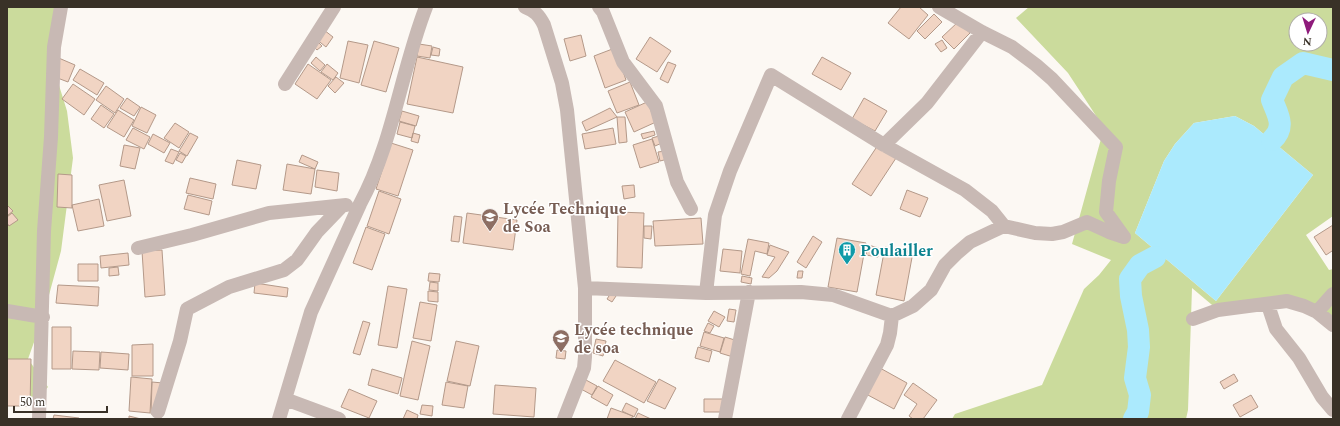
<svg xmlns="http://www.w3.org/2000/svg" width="1340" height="426" viewBox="0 0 1340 426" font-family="Spectral,serif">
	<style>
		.green { fill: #cbdb9c; fill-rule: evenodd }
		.water { fill: #abeafd }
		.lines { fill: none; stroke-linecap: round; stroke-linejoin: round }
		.river { stroke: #abeafd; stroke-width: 22 }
		.building { fill: #f1d4c3; stroke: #b49989 }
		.minor { stroke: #c8b9b4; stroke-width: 14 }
		.labels { text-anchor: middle; stroke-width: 3; stroke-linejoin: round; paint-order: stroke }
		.education-label { font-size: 16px; font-weight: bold; fill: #785e54; stroke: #fff; text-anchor: start }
		.culture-label { font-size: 16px; font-weight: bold; fill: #0d838f; stroke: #fff; text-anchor: start }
	</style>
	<rect width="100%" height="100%" fill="#fcf8f3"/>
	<path class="green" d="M7,7H64L53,66L67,111L73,158L61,251L43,317L28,359L48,387L40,396L7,399Z
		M1029,7H1333V216L1306,235L1329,270L1333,269V325L1304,306L1218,310L1192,288L1188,410L1186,419H952L955,414L1042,385L1084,289L1099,275L1111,260L1072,244L1104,128L1068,73L1016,18ZM1296,20H1320V44H1296ZM1235,116L1254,126L1313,175L1216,301L1135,233L1164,161L1175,144L1194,123Z"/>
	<path class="water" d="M1235,116L1254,126L1313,175L1216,301L1135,233L1164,161L1175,144L1194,123Z"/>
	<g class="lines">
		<path class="river" d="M1272,140C1286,127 1278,115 1272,100L1283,77L1303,63L1333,70
			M1134,419L1138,412L1140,395L1135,378L1139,347L1138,330L1131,296L1130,279L1140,265L1155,257"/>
	</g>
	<path class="building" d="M901,7H919L928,15L909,39L888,23Z
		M934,14L942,22L925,39L917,31Z
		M958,22L970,33L954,49L942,37Z
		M324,30L333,37L326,47L316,39Z
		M581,35L586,56L570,61L564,39Z
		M650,37L671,51L657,72L636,59Z
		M942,40L947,48L941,52L935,44Z
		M348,41L368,45L359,83L340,78Z
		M374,41L399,48L386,92L361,85Z
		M318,42L322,46L317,50L313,46Z
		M419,44L432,46L430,58L417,56Z
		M433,47L440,49L439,56L431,55Z
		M615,48L626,80L605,88L594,56Z
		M54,56L75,65L68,82L47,74Z
		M316,57L325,65L320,71L311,63Z
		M417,57L463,67L453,113L407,104Z
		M822,57L851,73L841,90L812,74Z
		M668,62L676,65L668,83L660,79Z
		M308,64L331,80L317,99L295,84Z
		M327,64L338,73L333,80L321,72Z
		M80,69L104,83L97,95L73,80Z
		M336,77L344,83L335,93L328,86Z
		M630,82L639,105L617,113L608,91Z
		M73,84L95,99L84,115L62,99Z
		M106,86L124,99L115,113L96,100Z
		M127,98L140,107L134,116L120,108Z
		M864,98L887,111L875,131L852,119Z
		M647,102L656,122L634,132L625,112Z
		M101,105L114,114L104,128L91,119Z
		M141,107L156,115L147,133L132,126Z
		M610,108L617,117L586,131L582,122Z
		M118,110L134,120L124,137L107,127Z
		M402,111L419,116L416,126L399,121Z
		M617,117H625L627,142L619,143Z
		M400,122L415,126L412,138L397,134Z
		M175,123L189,132L179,148L164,138Z
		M133,128L150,137L144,149L126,140Z
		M613,128L616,144L585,149L582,134Z
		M654,131L655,135L643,139L641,134Z
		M190,133L198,137L187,156L179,151Z
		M413,133L420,135L418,143L411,141Z
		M153,134L170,143L164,153L148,144Z
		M659,136L662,143L655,146L652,138Z
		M652,139L659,162L640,168L633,145Z
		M880,142L898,155L871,196L852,184Z
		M391,143L413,150L398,196L376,189Z
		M124,145L140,148L135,169L120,166Z
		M171,149L179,152L173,164L165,161Z
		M665,151L668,159L660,161L658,152Z
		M180,153L186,156L182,163L176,160Z
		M302,155L318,162L315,169L299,162Z
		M237,160L261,165L256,189L232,185Z
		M287,164L315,169L311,194L283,190Z
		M317,170L339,173L337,191L315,187Z
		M58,174L72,175V208L57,207Z
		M190,178L216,184L213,199L186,193Z
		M124,180L131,216L107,221L99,185Z
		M634,185L635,197L624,199L622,186Z
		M907,190L928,198L920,217L900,209Z
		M379,191L401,199L389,234L367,226Z
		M188,195L212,201L209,215L184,209Z
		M99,199L104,226L78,231L72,205Z
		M7,205L13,211L7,216Z
		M618,212L644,213L642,268L617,267Z
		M12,213L18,220L9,226L7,223V217Z
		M467,213L517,220L513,250L463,243Z
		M454,216L462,217L459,242L451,241Z
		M701,218L703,244L655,246L653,221Z
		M1333,225V253L1332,251L1326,255L1314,237Z
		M644,226H652L651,239L644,238Z
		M366,227L385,234L372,270L353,263Z
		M813,236L822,242L806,268L797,262Z
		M837,238L866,243L857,292L828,287Z
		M748,239L769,243L767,254L755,251L750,276L741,274Z
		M770,245L789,252L777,271L769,278L762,277L775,257L767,255Z
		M868,245L879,248L878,257L866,255Z
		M885,247L913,252L904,301L876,295Z
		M723,249L742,251L740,273L720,271Z
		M162,250L165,295L145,297L142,251Z
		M128,253L129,265L101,268L100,256Z
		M78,264H98V281H78Z
		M118,267L119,275L109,276V268Z
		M798,271H803L802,278H797Z
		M429,273L440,274L439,282L428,281Z
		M742,276L752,278L751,284L741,282Z
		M430,282L438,283V291L429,290Z
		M255,283L288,288L287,297L254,293Z
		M58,285L99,287L98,306L56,303Z
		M388,286L407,289L397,348L378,345Z
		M428,291L438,292V302L428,301Z
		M611,293L616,296L612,302L607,299Z
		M420,302L437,305L431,341L413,338Z
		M729,309L736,310L734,322L727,321Z
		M714,311L725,317L719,327L708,321Z
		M363,321L370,323L360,355L353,353Z
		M708,323L714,326L710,333L704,331Z
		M52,327H71V369H52Z
		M704,332L724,338L720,352L700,346Z
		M725,337L738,341L733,357L720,353Z
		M596,339L606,341L603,356L593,353Z
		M412,341L430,346L418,400L400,396Z
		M456,341L479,346L470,386L447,381Z
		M153,344V376H132V345Z
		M698,347L712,351L709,362L695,358Z
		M557,350L566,351L565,359L556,358Z
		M73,351L100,352L99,370L72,369Z
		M101,352L129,354L128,370L100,368Z
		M7,359H31L30,406H7Z
		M615,360L656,382L644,403L603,381Z
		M880,368L907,383L894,409L866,394Z
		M372,369L402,378L398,394L368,385Z
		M1234,374L1238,381L1224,389L1220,382Z
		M131,377L152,379L150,413L129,411Z
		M659,379L676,388L665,409L647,401Z
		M586,380L597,386L592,395L581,389Z
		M152,382L163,383L161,414H151Z
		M446,382L468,386L464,408L442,405Z
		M913,383L937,400L923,419H913L909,416L917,404L904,395Z
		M495,385L536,388L534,417L493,414Z
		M598,386L613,395L607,406L591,397Z
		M349,389L377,401L369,418L341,407Z
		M1251,395L1258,407L1240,417L1233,405Z
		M704,399H723L724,412H704Z
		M626,403L638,409L634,417L622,411Z
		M422,405L433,406L432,416L420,414Z
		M611,408L633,416L631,419H607Z
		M407,410L418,415L417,419H403Z
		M638,413L651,419H635Z
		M54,415L79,418L78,419H53Z
		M129,416L141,419H129Z"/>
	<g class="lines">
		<path class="minor" d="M525,7C535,11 539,15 544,25L562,83L567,110L585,288V357L584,368L564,419
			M599,7L603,12L623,62L656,106L677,182L691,209
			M939,7L982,32L1012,47L1036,65L1052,79L1116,147L1109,181L1106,212L1124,237
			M285,84L334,7
			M884,145L927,103L982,32
			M138,248L192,235L269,213L346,205
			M585,288L706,293L801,292L833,295L892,316L913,306L931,290L945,265L956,254L970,242L991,232L1004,226L1035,233L1052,234L1063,232L1087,222L1109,232L1124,237
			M706,293L715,215L730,171L771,75L884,145L965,190L992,211L1004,226
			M1268,305L1276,329L1299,358L1322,397L1333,410
			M7,311L43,317
			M1317,312L1333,294
			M1193,319L1218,310L1287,301L1304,306L1317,312L1333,325
			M285,399L311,312L360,204C393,143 401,71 426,7
			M158,412L180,341L187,309L229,287L284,270L297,260L317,232L342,206
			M39,419L44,231L51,137L54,47L61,7
			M279,419L285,399L339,419
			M725,419L749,292
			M848,419L887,345L890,333L892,316"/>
	</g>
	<defs>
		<g id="school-pin" transform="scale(0.9)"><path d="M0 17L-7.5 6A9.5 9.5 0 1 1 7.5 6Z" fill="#8d6e63" stroke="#fff"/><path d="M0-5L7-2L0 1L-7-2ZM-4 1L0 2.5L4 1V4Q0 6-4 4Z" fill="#fff"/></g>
		<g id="building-pin" transform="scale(0.9)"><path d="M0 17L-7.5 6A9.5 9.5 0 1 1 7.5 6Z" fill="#0f9aa8" stroke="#fff"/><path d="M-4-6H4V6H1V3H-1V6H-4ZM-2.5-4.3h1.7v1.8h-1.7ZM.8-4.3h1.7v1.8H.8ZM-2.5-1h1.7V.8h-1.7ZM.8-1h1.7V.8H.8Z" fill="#fff"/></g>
	</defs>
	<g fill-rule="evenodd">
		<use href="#school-pin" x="490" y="217"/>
		<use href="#building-pin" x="847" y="250"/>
		<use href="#school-pin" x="561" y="338"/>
	</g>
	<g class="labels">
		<g class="education-label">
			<text x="503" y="214">Lycée Technique<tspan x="503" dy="18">de Soa</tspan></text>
			<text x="574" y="335">Lycée technique<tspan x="574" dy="18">de soa</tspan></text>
		</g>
		<g class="culture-label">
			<text x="860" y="256">Poulailler</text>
		</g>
	</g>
	<rect width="1340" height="426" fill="none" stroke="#393127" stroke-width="16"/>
	<g transform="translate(1308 32) rotate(184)"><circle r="19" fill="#ffffff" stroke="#b0ada9"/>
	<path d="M0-3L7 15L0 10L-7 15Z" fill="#8e1b7b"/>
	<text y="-6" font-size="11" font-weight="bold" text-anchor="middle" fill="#393127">N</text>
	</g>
	<path d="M14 406v6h93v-6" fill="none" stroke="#393127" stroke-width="2"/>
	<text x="20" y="406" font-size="12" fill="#393127" stroke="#ffffff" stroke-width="3" paint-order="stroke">50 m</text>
</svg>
